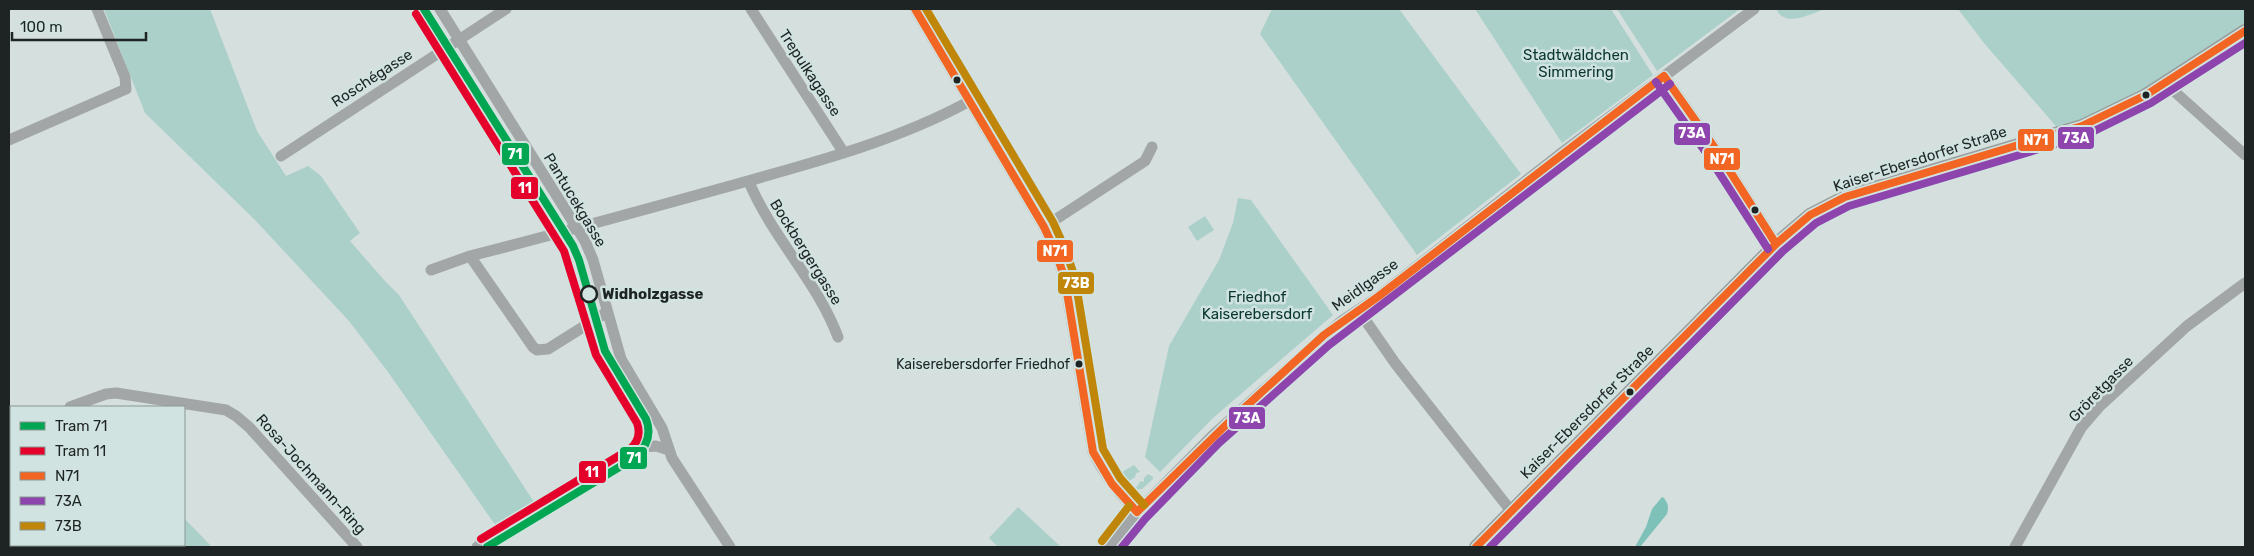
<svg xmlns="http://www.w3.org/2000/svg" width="2254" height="556" viewBox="0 0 2254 556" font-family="Rubik,sans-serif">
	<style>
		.green { fill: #abd0ca }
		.water { fill: #7dc1b8 }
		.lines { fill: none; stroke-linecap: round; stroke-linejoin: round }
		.minor { stroke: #a2a6a6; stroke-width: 11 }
		.major { stroke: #999f9d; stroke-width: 14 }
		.bus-1-casing { stroke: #d1e3e0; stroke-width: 11 }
		.bus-2-casing { stroke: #d1e3e0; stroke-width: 11 }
		.bus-3-casing { stroke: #d1e3e0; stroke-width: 11 }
		.bus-1 { stroke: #f26522; stroke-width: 8 }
		.bus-2 { stroke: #8e44ad; stroke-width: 8 }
		.bus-3 { stroke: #c08609; stroke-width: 8 }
		.tram-1-casing { stroke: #d1e3e0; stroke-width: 11 }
		.tram-2-casing { stroke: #d1e3e0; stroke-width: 11 }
		.tram-1 { stroke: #00a651; stroke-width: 8 }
		.tram-2 { stroke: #e4002b; stroke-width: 8 }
		.bus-dot { fill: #1d2423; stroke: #d1e3e0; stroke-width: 2 }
		.stop-dot { fill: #d1e3e0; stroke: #1d2423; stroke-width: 2.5 }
		.labels { text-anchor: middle; stroke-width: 5; stroke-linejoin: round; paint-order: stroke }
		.bus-label { font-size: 14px; fill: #1d2423; stroke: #d1e3e0; text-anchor: end }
		.park-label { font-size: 15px; fill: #093631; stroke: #d1e3e0 }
		.street-label { font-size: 15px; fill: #1d2423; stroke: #d1e3e0 }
		.stop-label { font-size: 15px; font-weight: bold; fill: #1d2423; stroke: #d1e3e0; text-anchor: start }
		.line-badge { stroke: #d1e3e0; stroke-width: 2 }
		.badge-label { font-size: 14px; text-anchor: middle; font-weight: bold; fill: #fff }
	</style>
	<rect width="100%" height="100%" fill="#d5dfdd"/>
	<path class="green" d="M104,9H210L257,131L286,176L308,166L321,176L360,233L350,241L384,280L399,295L534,502L496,526L388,372L349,321L255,220L145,113Z
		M1272,9H1399L1521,174L1417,255L1260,34Z
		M1475,9H1611L1653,75L1562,143Z
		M1617,9H1740L1657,71Z
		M1780,9H1825C1810,14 1787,27 1777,11Z
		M1958,9H2245V31L2165,83L2061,132L1984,43Z
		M1238,198L1251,200L1333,315L1213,418L1160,472L1145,457L1169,346L1219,260L1233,223Z
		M1205,216L1214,230L1197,241L1188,227Z
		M608,363L622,385L620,386H617L606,368Z
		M1134,465L1140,472L1136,473L1135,477L1125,484L1117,475Z
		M1148,474L1153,477V479L1142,489L1134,490L1141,481L1144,482V478Z
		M1018,507L1061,547H998L989,538Z
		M184,518L212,547H48L49,545H184Z"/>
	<path class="water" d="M1662,497L1664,498C1668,503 1669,508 1667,514L1640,547H1635L1646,527L1652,509Z"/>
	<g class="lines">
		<path class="minor" d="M440,9L585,241L593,260L621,359L662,428L672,458L730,547
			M751,9L844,153
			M915,9L1044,227L1057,255L1065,280L1093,452C1105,476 1118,493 1137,512
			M1664,76L1717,151L1776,244
			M2165,83L2245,155
			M9,140L126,89L125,77L97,9
			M281,156L506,9
			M749,182C772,237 817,281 838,337
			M1044,227L1145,161L1152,147
			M470,256L533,347L537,350L548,349L607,312
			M431,270L470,256C553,235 636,212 719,189C804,165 890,144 968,102
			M1359,311L1395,363L1511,511
			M70,407L106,394L116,393L226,410L236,416L249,427L357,547
			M9,431L11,430
			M477,547L503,529L643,447L656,446L669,450
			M1110,547L1137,512L1212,436L1323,337L1343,320L1379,296L1560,154L1754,9
			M2015,547L2081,428L2100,406L2187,326L2245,283"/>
		<path class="major" d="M1476,547L1776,244L1810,215L1845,197L2082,126L2146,95L2245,31"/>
		<g class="bus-1-casing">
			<path id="bus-1" d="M915,9L1044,227L1057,255L1065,280L1093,452L1112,484L1137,512
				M1664,76L1717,151L1776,244
				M1137,512L1229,422L1324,335L1379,296L1664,76
				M1476,547L1776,244L1810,215L1845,197L2082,126L2146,95L2245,31"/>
		</g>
		<g class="bus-2-casing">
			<path id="bus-2" d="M1656,82L1709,157L1768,249
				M1122,547L1145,519L1219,443L1329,345L1670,84
				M1490,547L1783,251L1816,223L1849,206L2086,135L2151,103L2245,43"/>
		</g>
		<g class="bus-3-casing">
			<path id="bus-3" d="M926,9L1053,222L1066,251L1075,278L1103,449L1120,478L1144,505
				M1102,541L1129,506"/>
		</g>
		<use href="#bus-1" class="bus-1"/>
		<use href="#bus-2" class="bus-2"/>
		<use href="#bus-3" class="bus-3"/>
		<g class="tram-1-casing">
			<path id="tram-1" d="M424,9L573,246L579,260L605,351L646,419C652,434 647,446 636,457L487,547"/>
		</g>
		<g class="tram-2-casing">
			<path id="tram-2" d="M416,14L564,251L596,355L637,423C641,434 638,442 630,449L481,539"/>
		</g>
		<use href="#tram-1" class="tram-1"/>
		<use href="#tram-2" class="tram-2"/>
	</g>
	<g class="bus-dot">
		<circle cx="957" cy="80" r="4.5"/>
		<circle cx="2146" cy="95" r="4.5"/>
		<circle cx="1755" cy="210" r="4.5"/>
		<circle cx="1079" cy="364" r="4.5"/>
		<circle cx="1630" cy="392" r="4.5"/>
	</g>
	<circle class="stop-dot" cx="589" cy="294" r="8"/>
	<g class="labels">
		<g class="bus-label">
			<text x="1070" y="369">Kaiserebersdorfer Friedhof</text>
		</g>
		<g class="park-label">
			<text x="1576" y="60">Stadtwäldchen<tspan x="1576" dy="17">Simmering</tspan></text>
			<text x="1257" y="302">Friedhof<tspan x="1257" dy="17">Kaiserebersdorf</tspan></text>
		</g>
		<g class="street-label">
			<text transform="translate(810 73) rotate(57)" y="5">Trepulkagasse</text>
			<text transform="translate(372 78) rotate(-33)" y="5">Roschégasse</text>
			<text transform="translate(1920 159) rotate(-18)" y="5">Kaiser-Ebersdorfer Straße</text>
			<text transform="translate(575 200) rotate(59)" y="5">Pantucekgasse</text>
			<text transform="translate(806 252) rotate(58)" y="5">Bockbergergasse</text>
			<text transform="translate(1365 285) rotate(-36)" y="5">Meidlgasse</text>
			<text transform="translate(2101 389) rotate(-46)" y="5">Gröretgasse</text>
			<text transform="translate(1587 412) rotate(-45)" y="5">Kaiser-Ebersdorfer Straße</text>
			<text transform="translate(311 474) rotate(48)" y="5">Rosa-Jochmann-Ring</text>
		</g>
		<g class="stop-label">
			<text x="602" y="299">Widholzgasse</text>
		</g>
	</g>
	<g class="line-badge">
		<rect x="1673" y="122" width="38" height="24" rx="5" fill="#8e44ad"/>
		<rect x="2057" y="126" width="38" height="24" rx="5" fill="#8e44ad"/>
		<rect x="2017" y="128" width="38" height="24" rx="5" fill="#f26522"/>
		<rect x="501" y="142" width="29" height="24" rx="5" fill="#00a651"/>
		<rect x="1703" y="147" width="38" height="24" rx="5" fill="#f26522"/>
		<rect x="510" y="176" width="29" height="24" rx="5" fill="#e4002b"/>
		<rect x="1036" y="239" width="38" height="24" rx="5" fill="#f26522"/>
		<rect x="1057" y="271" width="38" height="24" rx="5" fill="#c08609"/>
		<rect x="1228" y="406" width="38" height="24" rx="5" fill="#8e44ad"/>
		<rect x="619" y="446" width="29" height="24" rx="5" fill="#00a651"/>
		<rect x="578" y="460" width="29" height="24" rx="5" fill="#e4002b"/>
	</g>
	<g class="badge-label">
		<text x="1692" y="138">73A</text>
		<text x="2076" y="143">73A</text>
		<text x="2036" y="145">N71</text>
		<text x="515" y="159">71</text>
		<text x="1722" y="164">N71</text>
		<text x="525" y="193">11</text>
		<text x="1055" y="256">N71</text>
		<text x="1076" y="288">73B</text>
		<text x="1247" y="423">73A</text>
		<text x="634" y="463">71</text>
		<text x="592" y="477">11</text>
	</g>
	<rect width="2254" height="556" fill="none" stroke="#1d2423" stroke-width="20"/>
	<rect x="10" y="406" width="175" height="140" fill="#d1e3e0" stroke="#899794"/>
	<rect x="20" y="422" width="25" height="8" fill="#00a651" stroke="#899794"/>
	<text x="55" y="431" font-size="15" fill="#1d2423">Tram 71</text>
	<rect x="20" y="447" width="25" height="8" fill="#e4002b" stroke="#899794"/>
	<text x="55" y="456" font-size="15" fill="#1d2423">Tram 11</text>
	<rect x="20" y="472" width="25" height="8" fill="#f26522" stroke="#899794"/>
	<text x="55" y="481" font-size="15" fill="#1d2423">N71</text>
	<rect x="20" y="497" width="25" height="8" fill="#8e44ad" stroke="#899794"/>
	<text x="55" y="506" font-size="15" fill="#1d2423">73A</text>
	<rect x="20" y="522" width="25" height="8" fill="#c08609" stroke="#899794"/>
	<text x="55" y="531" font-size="15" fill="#1d2423">73B</text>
	<path d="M12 32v8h134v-8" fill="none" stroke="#1d2423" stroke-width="2.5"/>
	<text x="20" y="32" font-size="15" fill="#1d2423" stroke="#d1e3e0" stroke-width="4" paint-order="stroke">100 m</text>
</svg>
